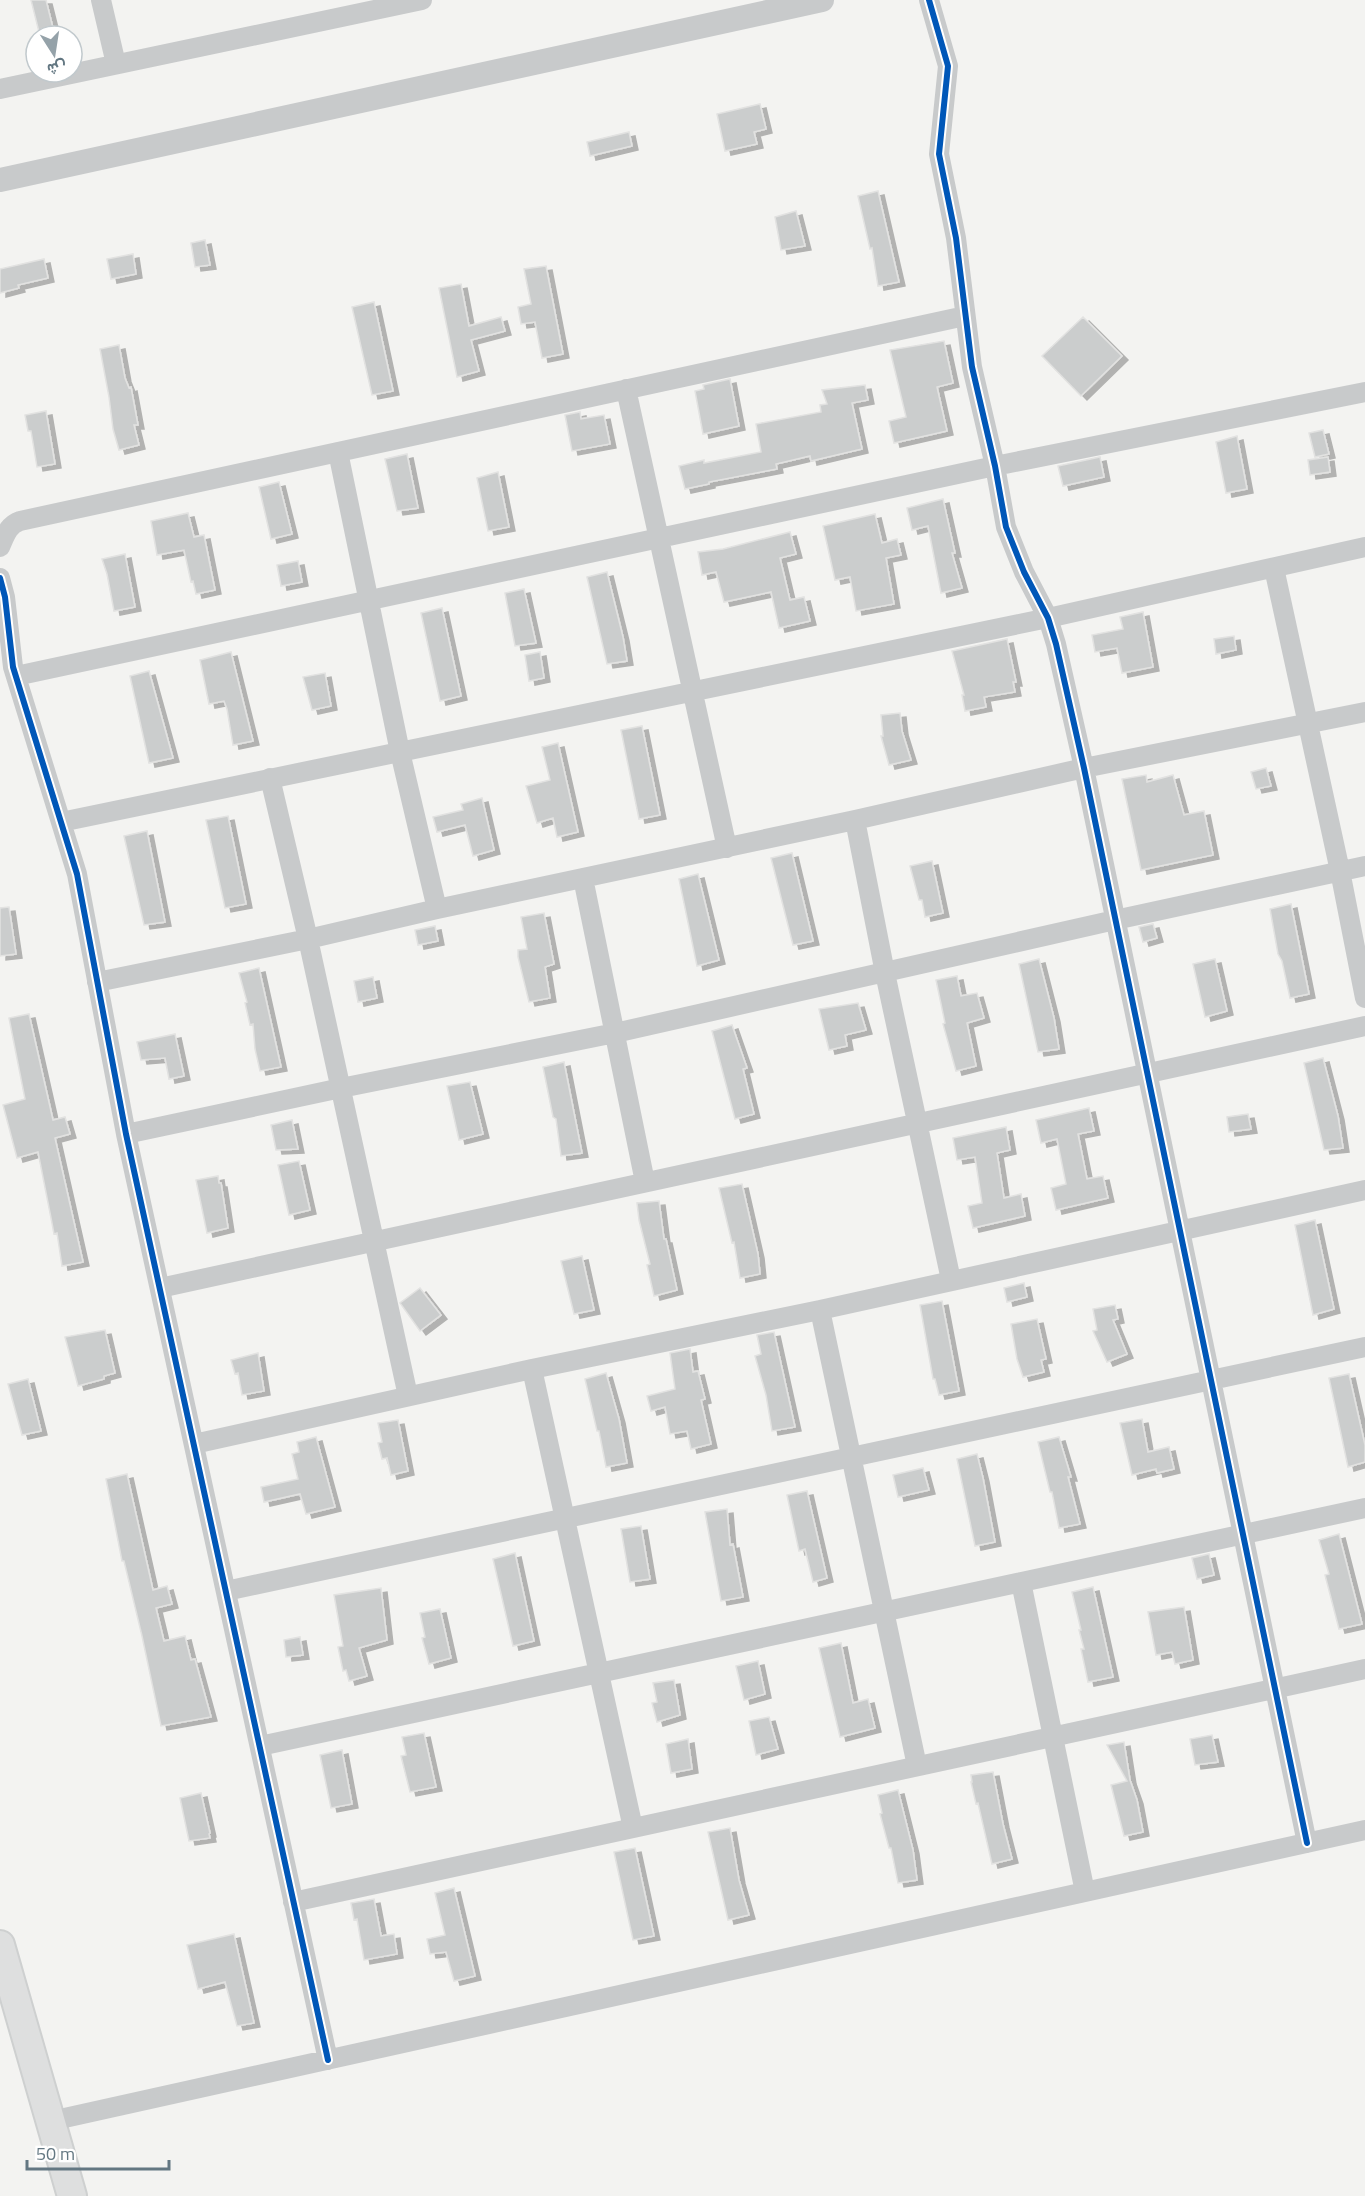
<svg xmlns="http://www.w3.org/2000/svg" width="1365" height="2196" viewBox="0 0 1365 2196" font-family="'Titillium Web',Vazirmatn,sans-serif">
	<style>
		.building { fill: #cbcdcd; stroke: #e2e2e1; stroke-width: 1.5; filter: url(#shadow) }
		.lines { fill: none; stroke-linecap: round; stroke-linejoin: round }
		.secondary-casing { stroke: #ced0d0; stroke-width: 32 }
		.minor { stroke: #c8cacb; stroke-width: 20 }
		.tertiary { stroke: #c8cacb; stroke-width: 24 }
		.secondary { stroke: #dedfdf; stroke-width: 28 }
		.cycleway-casing { stroke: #fff; stroke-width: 10 }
		.cycleway { stroke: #0057b8; stroke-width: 6 }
	</style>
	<defs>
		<filter id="shadow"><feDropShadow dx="6" dy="4" stdDeviation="0" flood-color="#0004"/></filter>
	</defs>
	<rect width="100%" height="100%" fill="#f3f3f1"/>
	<path class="building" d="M31,0H46L55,36H40Z
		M760,104L766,129L754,132L757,144L725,151L717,114Z
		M629,132L632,146L590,156L587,142Z
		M878,191L899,282L878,286L872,248L870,249L858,196Z
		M796,211L805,246L781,250L775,217Z
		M205,240L210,265L195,267L191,243Z
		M133,254L136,274L111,279L107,259Z
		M44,259L48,278L18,285L19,288L0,293V269Z
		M546,266L563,354L542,358L535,322L521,324L518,307L531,304L524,269Z
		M461,284L469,326L501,317L505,331L471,340L479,371L457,377L439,288Z
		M374,302L393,391L372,395L352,307Z
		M1083,317L1122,356L1081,396L1042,356Z
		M944,341L953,383L937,387L947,431L894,443L889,421L906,417L890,350Z
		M119,345L125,378L129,388L131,387L138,425H134L139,445L119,450L113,429L109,397L100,349Z
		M730,379L739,426L703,434L695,391L704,389L703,385Z
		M865,385L868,400L852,403L862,449L811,461L810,456L776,464L777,469L709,482V484L685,489L679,466L704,460V463L761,452L756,424L821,412L820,405L827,404L822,390Z
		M46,411L55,464L37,467L31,431H28L25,415Z
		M580,412L581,419L604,415L610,444L572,451L565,415Z
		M1323,430L1329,454L1315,457L1309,433Z
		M1237,436L1247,489L1226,493L1216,442Z
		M407,454L418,508L397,511L385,459Z
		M1100,457L1104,477L1063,486L1058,466Z
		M1328,457L1330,472L1310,475L1308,460Z
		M498,472L509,527L488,531L477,478Z
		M279,482L292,534L271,539L259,487Z
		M943,499L955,553H952L962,588L941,593L928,526L912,530L907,508Z
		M188,513L194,537L204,535L215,590L196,594L193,581L191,582L184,550L157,555L151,521Z
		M875,514L882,543L897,539L901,555L886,558L894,604L856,611L850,577L835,580L823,526Z
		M790,532L796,554L780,558L790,600L804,597L810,621L779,628L771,592L724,602L716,572L702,575L698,552L723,549Z
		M125,554L135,607L114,611L107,574L102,559Z
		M298,561L302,582L281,586L277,565Z
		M607,572L623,637L627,661L607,664L587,577Z
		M524,589L536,643L515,646L505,593Z
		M442,608L461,696L440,701L421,613Z
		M1143,612L1153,667L1122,673L1117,648L1095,652L1092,635L1123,629L1120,617Z
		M1234,636L1236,650L1216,654L1214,639Z
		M1007,639L1016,682H1013L1015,692L984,697L986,707L965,711L962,695H964L952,651Z
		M231,652L253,741L233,745L227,709L224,701L209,704L200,660Z
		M540,652L544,678L529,681L525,655Z
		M149,671L173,758L149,763L130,676Z
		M325,673L331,706L312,710L303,677Z
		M900,713L902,731L911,760L889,765L881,736H883L881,715Z
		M642,726L660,815L639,819L621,730Z
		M558,743L578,832L557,837L553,818L537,823L526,786L550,780L542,747Z
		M1266,768L1271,786L1256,789L1251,772Z
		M1146,775L1147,782L1173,775L1184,815L1204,811L1213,855L1141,870L1122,779Z
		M482,798L494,850L473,856L465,825L437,832L433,817L463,810L461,804Z
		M228,816L246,904L225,908L206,820Z
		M147,831L165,922L144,925L124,836Z
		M792,853L813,941L793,945L771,858Z
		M932,861L943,913L925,917L922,900H919L910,866Z
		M698,874L719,960L697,966L679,879Z
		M1291,904L1309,994L1290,998L1282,961L1278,954L1270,909Z
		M9,907L16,954L0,956V908Z
		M544,913L554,964L545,967L550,998L529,1002L518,957V950L527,949L521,917Z
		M1153,924L1157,938L1143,942L1139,927Z
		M435,926L438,941L418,945L415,930Z
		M1039,959L1054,1018L1059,1049L1038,1052L1019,964Z
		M1215,959L1227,1011L1205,1017L1193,964Z
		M259,968L281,1067L260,1071L255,1049L253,1024L250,1025L245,1003L247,1002L239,973Z
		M957,976L961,996L977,993L984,1018L967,1023L976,1066L956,1071L943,1024L945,1023L936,980Z
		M373,977L377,998L358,1002L354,981Z
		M858,1003L866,1030L845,1035L847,1046L829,1050L819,1009Z
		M29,1014L53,1120L65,1117L70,1134L55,1138L83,1262L62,1266L57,1233L54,1234L51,1218L38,1152L17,1158L3,1105L25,1099L9,1018Z
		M732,1025L747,1068L743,1069L754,1114L735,1119L712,1031Z
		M175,1034L184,1076L169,1079L165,1058L141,1060L137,1042Z
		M1323,1058L1338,1116L1343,1148L1324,1150L1304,1063Z
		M564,1062L582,1153L561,1156L556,1119L553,1117L543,1067Z
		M470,1082L483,1134L459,1140L447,1086Z
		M1089,1108L1094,1131L1078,1134L1087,1179L1103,1176L1108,1198L1056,1210L1051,1188L1066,1184L1057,1139L1041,1143L1036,1120Z
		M1248,1114L1251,1129L1229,1132L1227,1117Z
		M292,1120L298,1149L276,1150L271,1125Z
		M1006,1127L1010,1150L997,1153L1004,1198L1021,1194L1025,1216L973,1228L968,1206L982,1203L975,1157L957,1160L953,1138Z
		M299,1161L310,1210L289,1215L278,1165Z
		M218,1176L219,1183H221L228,1228L207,1233L196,1180Z
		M742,1184L758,1254L760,1274L740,1278L734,1242L732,1243L719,1188Z
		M659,1201L664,1239H666L677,1290L654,1296L647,1265L650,1264L639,1220L637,1203Z
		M1315,1220L1334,1309L1313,1315L1295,1225Z
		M582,1256L594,1310L574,1314L561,1261Z
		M1024,1283L1027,1297L1007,1302L1004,1288Z
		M420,1288L441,1315L420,1331L400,1303Z
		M942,1301L959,1391L939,1395L935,1379H933L920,1305Z
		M1115,1305L1118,1319L1113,1320L1127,1354L1107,1362L1093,1331L1097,1330L1093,1309Z
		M1037,1319L1046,1359L1041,1360L1044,1372L1023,1377L1017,1359L1011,1324Z
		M105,1330L115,1373L104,1376V1379L78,1386L65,1337Z
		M774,1332L795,1427L772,1431L766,1395L755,1356L761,1354L757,1335Z
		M690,1349L693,1372L698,1371L705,1399L701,1400L711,1444L691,1449L687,1431L670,1434L665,1407L651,1411L647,1396L675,1389L670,1353Z
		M258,1353L264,1391L242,1395L238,1373L235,1374L231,1360Z
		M606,1373L619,1419L627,1463L606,1467L599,1431H597L585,1379Z
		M1349,1374L1365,1445V1462L1348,1467L1329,1378Z
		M28,1379L41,1431L22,1435L8,1384Z
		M1142,1419L1148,1452L1169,1447L1174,1469L1157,1473L1156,1469L1132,1475L1120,1423Z
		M398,1420L408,1471L391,1475L387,1458L382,1459L378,1443L382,1442L378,1423Z
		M316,1437L335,1507L306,1514L300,1494L264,1502L261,1487L298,1479L292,1454L299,1452L297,1442Z
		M1059,1437L1071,1477H1068L1080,1524L1059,1528L1052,1492H1050L1038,1442Z
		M977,1454L983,1478L995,1542L975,1546L957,1459Z
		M923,1468L929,1490L898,1497L893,1475Z
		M127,1474L153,1590L167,1586L172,1604L156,1608L164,1641L185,1636L191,1660L195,1659L211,1717L161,1726L142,1636L124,1561H122L106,1479Z
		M807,1491L827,1578L813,1582L805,1549L799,1551L787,1495Z
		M727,1509L730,1545L733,1544L743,1597L721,1601L705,1512Z
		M641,1526L650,1579L630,1582L621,1529Z
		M1339,1534L1362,1624L1339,1629L1325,1575L1329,1574L1319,1540Z
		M515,1553L534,1641L513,1646L493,1559Z
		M1209,1554L1214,1575L1197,1579L1192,1558Z
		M1093,1587L1113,1677L1088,1682L1081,1649H1084L1079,1630H1081L1072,1592Z
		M381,1588L387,1640L359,1648L367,1676L349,1681L346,1670L343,1671L338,1647L343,1646L334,1595Z
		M1184,1607L1193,1660L1175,1664L1172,1652L1156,1655L1148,1612Z
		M440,1609L451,1658L429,1664L422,1638L425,1637L420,1613Z
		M300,1637L303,1655L286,1657L284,1640Z
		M841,1643L853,1703L868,1699L875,1728L840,1737L819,1648Z
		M758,1661L765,1694L744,1700L736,1666Z
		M674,1680L680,1715L657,1722L652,1703L657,1702L653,1683Z
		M769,1717L778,1749L756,1755L749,1721Z
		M424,1733L436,1787L410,1792L401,1756L406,1755L402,1737Z
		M1212,1735L1218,1762L1195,1765L1190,1739Z
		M688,1739L692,1769L671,1773L666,1744Z
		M1124,1742L1130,1780L1137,1800L1143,1832L1124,1836L1111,1785L1127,1781L1107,1745Z
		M342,1750L352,1804L331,1808L320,1755Z
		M993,1772L1003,1824L1012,1859L992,1864L978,1803L976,1804L971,1782H972L971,1775Z
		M898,1790L913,1850L917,1880L898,1883L891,1848H889L880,1814L882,1813L878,1795Z
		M201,1793L210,1833L209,1834L210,1838L189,1841L180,1798Z
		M730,1828L739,1880L749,1915L728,1920L708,1832Z
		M635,1848L654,1936L633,1940L614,1852Z
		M454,1888L475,1976L454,1981L446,1952L430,1954L427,1939L445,1935L435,1893Z
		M374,1899L381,1936L394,1934L397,1954L364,1960L357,1919L354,1920L351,1903Z
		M234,1934L254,2023L237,2026L225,1982L198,1989L187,1945Z"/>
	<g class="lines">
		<g class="secondary-casing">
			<path id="secondary" d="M0,1945L72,2196"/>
		</g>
		<path class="minor" d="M101,0L116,64
			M929,0L948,66L939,154L956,238L972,367L995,466L1006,527L1024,572L1048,618L1056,644L1084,768L1307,1843
			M0,89L422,0
			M626,389L727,848
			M338,452L400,752L437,909
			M0,547C5,536 8,525 20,521L965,316
			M1274,568L1340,871L1365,998
			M0,578L5,597L13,667L77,874L126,1134L328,2060
			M16,676L995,466L1365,392
			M270,778L308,939L408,1396
			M855,820L885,973L951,1280
			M61,822L1048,618L1365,547
			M583,878L645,1182
			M97,982L308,939L437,909L855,820L1084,768L1365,712
			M126,1134L341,1088L615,1033L1115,920L1365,866
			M160,1288L1365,1026
			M820,1310L917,1766
			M532,1369L633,1828
			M194,1444L532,1369L820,1310L1365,1190
			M1021,1582L1085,1892
			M226,1591L1365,1347
			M260,1746L1365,1508
			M293,1902L1365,1669
			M51,2121L1365,1830"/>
		<path class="tertiary" d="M0,180L822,0"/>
		<use href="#secondary" class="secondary"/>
		<g class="cycleway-casing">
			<path id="cycleway" d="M929,0L948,66L939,154L956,238L972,367L995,466L1006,527L1024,572L1048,618L1056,644L1084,768L1307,1843
				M0,578L5,597L13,667L77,874L126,1134L328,2060"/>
		</g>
		<use href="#cycleway" class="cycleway"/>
	</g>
	<g transform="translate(54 54) rotate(168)"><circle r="28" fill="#ffffff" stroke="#c1c9cd" stroke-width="1.5"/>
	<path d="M0-4.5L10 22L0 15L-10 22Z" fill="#95a2a9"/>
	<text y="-9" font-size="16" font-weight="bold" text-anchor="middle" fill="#637782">ش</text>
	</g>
	<path d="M27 2160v9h142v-9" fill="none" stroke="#637782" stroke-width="3"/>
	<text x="36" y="2160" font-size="18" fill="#637782" stroke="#ffffff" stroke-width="4.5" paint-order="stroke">50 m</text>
</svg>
